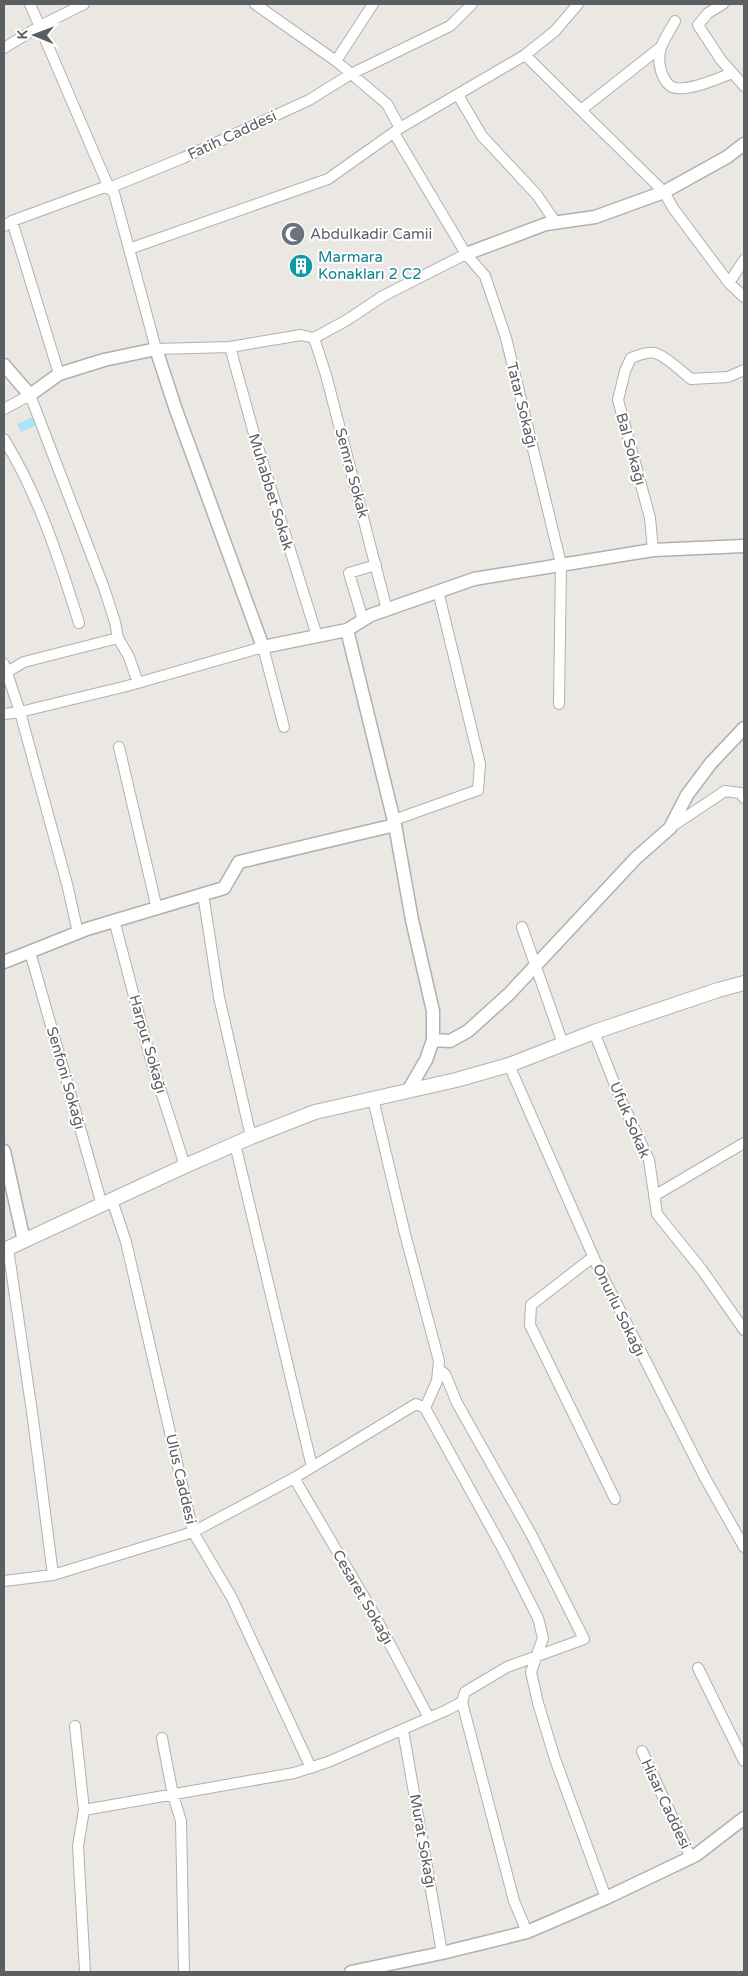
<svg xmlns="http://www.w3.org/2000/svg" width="748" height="1976" viewBox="0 0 748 1976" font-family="'Varela Round',sans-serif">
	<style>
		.water { fill: #a9e5f5 }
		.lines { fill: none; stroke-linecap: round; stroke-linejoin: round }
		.minor-casing { stroke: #aeb1b3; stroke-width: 12 }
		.tertiary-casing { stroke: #aeb1b3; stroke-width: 15 }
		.secondary-casing { stroke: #afb3b6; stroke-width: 16 }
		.minor { stroke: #fff; stroke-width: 10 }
		.tertiary { stroke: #fff; stroke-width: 12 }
		.secondary { stroke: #fff; stroke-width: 14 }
		.labels { text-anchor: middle; stroke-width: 4; stroke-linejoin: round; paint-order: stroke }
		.street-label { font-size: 15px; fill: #5a5f61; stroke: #fff }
		.worship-label { font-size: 15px; fill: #5b616d; stroke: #fff; text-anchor: start }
		.culture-label { font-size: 15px; fill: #0d838f; stroke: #fff; text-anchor: start }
	</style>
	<rect width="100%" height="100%" fill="#ebe7e2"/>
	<path class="water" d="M35,416L39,424L21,432L17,424Z"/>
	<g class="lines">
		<g class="minor-casing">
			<path id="minor" d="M30,4L109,188L183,158L309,100L351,74L450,26L472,4
				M255,4L336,61L387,104L400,128
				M723,4L708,13L698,25L721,60L744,86
				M675,21C665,40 655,49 661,71C663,77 667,84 672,87C686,93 719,78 732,73
				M4,48L40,26L84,4
				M525,55L664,192L673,208L729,283L744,297
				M336,61L373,4
				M458,95L482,136L537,195L556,223
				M581,110L661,47
				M394,133L466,254L485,276L506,338L561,564L559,704
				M12,221L59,374
				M4,226L12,221L102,188H109L114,193L156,349L230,347L301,335L314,338
				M129,249L328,179L400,128L525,55L555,31L578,4
				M729,283L744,260
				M314,338L326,375L387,610
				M314,338L347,320L383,296L466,254
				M230,347L256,441L317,636
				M4,409L30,395L104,588L115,622L118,638L129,657L138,683
				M4,439C39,496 59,559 79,623
				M653,550L650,518L618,400L625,371L631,358C637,356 647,351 655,353C666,356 682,372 691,379L728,377L744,370
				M363,620L349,573L376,565
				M4,664L20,712L67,884L78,933
				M7,672L24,662L118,638
				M4,714L20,712L127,686L263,647L284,727
				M119,747L157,909
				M394,820L478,790L480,764L438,591
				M671,827L725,791L740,793L744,798
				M203,894L219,997L251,1137
				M114,920L150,1057L185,1166
				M522,927L563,1044
				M30,952L102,1205
				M594,1032L621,1100L649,1160L657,1214L702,1270L744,1330
				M509,1065L597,1265L705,1478L744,1547
				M373,1099L405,1234L439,1361L437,1381L425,1408L505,1553L538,1618L543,1638L531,1672L538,1703L555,1759L606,1898
				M235,1144L312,1467
				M654,1196L744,1143
				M112,1200L126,1242L193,1532L232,1598L311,1768
				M8,1248L33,1419L53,1575
				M593,1257L531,1305L530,1325L615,1499
				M438,1369L445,1374L457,1403L531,1534L584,1639L507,1667L465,1692L462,1702L514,1901L527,1932
				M294,1478L374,1614L429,1718
				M4,1581L53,1575L193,1532L294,1478L416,1404L425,1408
				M698,1668L744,1761
				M75,1726L84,1810
				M403,1730L442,1953
				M162,1738L173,1795L181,1821L184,1972
				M642,1751L691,1858
				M85,1972L78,1846L84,1810L294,1773L328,1762L447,1710L462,1702"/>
		</g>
		<g class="tertiary-casing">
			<path id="tertiary" d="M466,254L546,224L595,217L664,192L727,157L744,144
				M4,365L30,395L59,374L104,360L156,349L176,410L263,647L347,630L395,825L412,920L433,1011V1040L426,1060L408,1091
				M347,630L371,615L474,579L653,550L744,546
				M4,962L87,929L224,888L239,862L395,825
				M433,1040L450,1041L468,1031L509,994L636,858L670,828L687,795L711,763L744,728
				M4,1151L24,1241
				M351,1972L442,1953L527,1932L606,1898L696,1855L744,1818"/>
		</g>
		<g class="secondary-casing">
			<path id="secondary" d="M4,1250L185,1166L251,1137L315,1112L456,1080L509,1065L594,1032L718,990L744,983"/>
		</g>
		<use href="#minor" class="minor"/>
		<use href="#tertiary" class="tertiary"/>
		<use href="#secondary" class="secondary"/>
	</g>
	<defs>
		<g id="mosque-disc" transform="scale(1.25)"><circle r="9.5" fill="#6b7280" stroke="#fff"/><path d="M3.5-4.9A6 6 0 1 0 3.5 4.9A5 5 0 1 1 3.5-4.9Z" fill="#fff"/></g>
		<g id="building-disc" transform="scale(1.25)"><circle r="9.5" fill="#0f9aa8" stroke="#fff"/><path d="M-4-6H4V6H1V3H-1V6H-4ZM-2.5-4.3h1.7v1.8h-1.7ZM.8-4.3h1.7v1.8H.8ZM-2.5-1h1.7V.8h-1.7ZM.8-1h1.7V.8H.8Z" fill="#fff"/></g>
	</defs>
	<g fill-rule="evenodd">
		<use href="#mosque-disc" x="293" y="234"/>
		<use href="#building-disc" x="301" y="266"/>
	</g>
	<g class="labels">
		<g class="street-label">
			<text transform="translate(232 135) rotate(-25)" y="5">Fatih Caddesi</text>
			<text transform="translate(522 405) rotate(76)" y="5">Tatar Sokağı</text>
			<text transform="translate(631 449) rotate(74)" y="5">Bal Sokağı</text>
			<text transform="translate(352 473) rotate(75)" y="5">Semra Sokak</text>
			<text transform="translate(271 492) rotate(73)" y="5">Muhabbet Sokak</text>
			<text transform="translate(148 1044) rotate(74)" y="5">Harput Sokağı</text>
			<text transform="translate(66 1078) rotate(74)" y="5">Senfoni Sokağı</text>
			<text transform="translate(630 1120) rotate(67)" y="5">Ufuk Sokak</text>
			<text transform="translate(619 1310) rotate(64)" y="5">Onurlu Sokağı</text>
			<text transform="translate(181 1479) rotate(77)" y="5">Ulus Caddesi</text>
			<text transform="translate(363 1597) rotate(60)" y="5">Cesaret Sokağı</text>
			<text transform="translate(666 1804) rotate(65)" y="5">Hisar Caddesi</text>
			<text transform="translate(423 1841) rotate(80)" y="5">Murat Sokağı</text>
		</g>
		<g class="worship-label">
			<text x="310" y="239">Abdulkadir Camii</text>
		</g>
		<g class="culture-label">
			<text x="318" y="262">Marmara<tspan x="318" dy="17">Konakları 2 C2</tspan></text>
		</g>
	</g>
	<rect width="748" height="1976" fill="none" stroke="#5a5f61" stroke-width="10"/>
	<g transform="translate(35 35) rotate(271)" stroke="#ffffff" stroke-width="4" paint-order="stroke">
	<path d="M0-4L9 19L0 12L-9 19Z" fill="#5a5f61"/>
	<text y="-8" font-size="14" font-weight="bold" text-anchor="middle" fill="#5a5f61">K</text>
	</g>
</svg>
